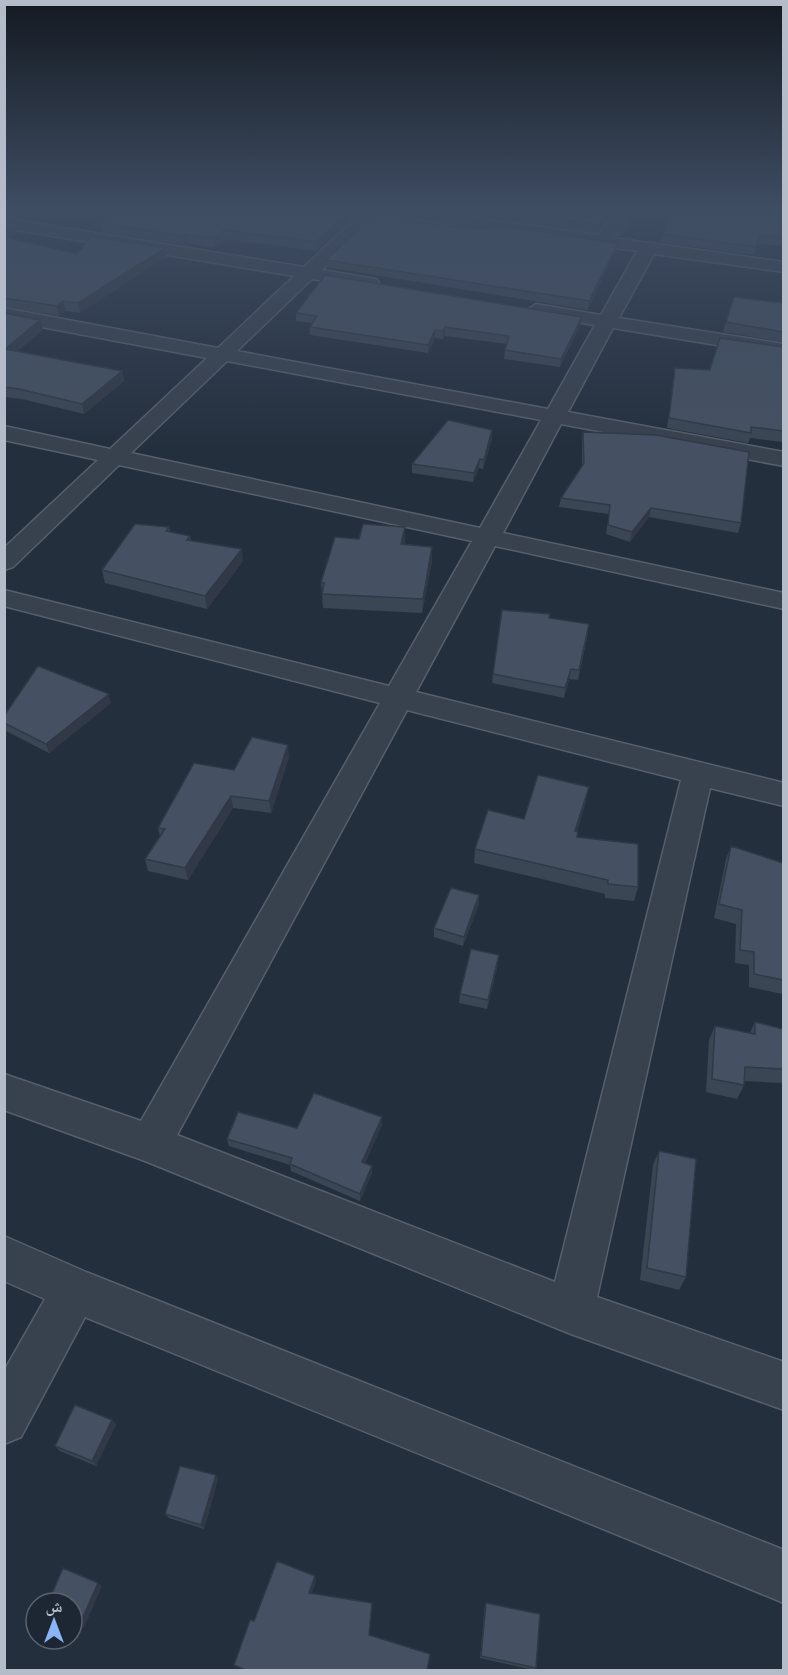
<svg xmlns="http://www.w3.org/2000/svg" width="788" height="1675" viewBox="0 0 788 1675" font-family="Signika,'Noto Naskh Arabic',sans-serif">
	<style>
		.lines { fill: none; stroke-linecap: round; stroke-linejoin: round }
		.minor-casing { stroke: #565f6c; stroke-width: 3 }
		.minor { fill: #38414e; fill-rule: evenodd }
		.wall { fill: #3b4654 }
		.shaded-wall { fill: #303945 }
		.building { fill: #455162; stroke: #303945; stroke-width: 1.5 }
	</style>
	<rect width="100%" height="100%" fill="#242f3e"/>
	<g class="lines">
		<g class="minor-casing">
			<path id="minor" d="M363,211H381L322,270L376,279L379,283L376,287L370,288L312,279L237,351L548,409L595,325L536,316L527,310L536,304L601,315L637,251L392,216L384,211H427L598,235L615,211H631L614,238L784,262V272L654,254L619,318L784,344V356L613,328L568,412L784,452V466L561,424L503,533L784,593V609L495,546L416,692L784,783V806L710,788L597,1297L784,1362V1410L571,1334L145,1161L4,1110V1074L141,1121L380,703L4,606V590L389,686L472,541L119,465L13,567L4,570V548L98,460L4,440V426L110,449L207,358L4,320V308L218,348L294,276L4,228V218L304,267ZM227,361L541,420L480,528L131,453ZM407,710L681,780L555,1282L177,1135Z
				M4,1236L86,1272L784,1550V1603L85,1317L21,1437L4,1444V1371L45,1299L4,1281Z"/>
		</g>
		<use href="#minor" class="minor"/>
	</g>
	<path class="wall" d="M4,211H46L33,220L4,217Z
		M111,211H360L317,251L225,239L214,248L187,243L184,245L103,232L101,223Z
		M612,211L597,233L503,219V212Z
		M630,211H635L623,237L618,236L619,229Z
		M783,211V246L757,244L754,255L661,242L663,234Z
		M4,221L15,224L17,232L10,238L77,254L165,248L166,257L80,313L66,311L59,316L4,307Z
		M413,221L412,222L616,250L588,310L327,267L326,260Z
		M783,303V342L723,332L726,322Z
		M4,313L40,320L43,330L17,351L122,371L124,381L84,414L22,399L4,397Z
		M296,313L582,317L580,325L560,367L504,359L505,350L507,344L445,336L443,339L435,338L428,353L310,335V327L312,323L296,321Z
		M783,347V442L750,438L748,443L667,428L675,368L710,370Z
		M583,432L741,523L738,533L649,517L630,542L606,534L609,514L559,507L561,498L582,465V441Z
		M492,439L483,469L479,468L473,482L412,473V464Z
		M169,527L170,532L190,536L191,541L243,561L207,609L105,583L102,570Z
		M405,541V544L432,561L422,613L323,608L321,582Z
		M550,618L588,633L578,680L569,679L564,698L492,683L493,674Z
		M111,703L49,753L4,730V716Z
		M289,757L271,813L233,808L188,880L148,871L145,859L160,836L158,828L234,770Z
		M586,801L577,832V837L638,887L634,901L605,898V894L474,863L475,849L524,819Z
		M731,846L783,863V994L749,987V965L735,963L736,924L714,918L726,859Z
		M479,904L463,946L434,937V928Z
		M498,964L487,1009L459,1003L460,994Z
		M755,1022L783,1029V1083L744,1081V1085L737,1099L706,1092L709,1040L715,1026L750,1033Z
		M382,1117V1125L365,1163L372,1166V1173L360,1201L291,1171L290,1165L229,1146L227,1139L297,1128Z
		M659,1151L686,1277L679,1290L640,1280L653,1165Z
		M112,1420L116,1425L96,1466L60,1451L55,1446Z
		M218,1479L204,1529L169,1518L165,1514Z
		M486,1603L536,1668L534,1670L480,1658L485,1605Z"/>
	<path class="shaded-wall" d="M32,211H46L33,220L31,212Z
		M350,211H360L317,251L316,242Z
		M608,211H612L597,233L598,225Z
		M633,211H635L623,237L624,229Z
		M413,214V221L406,229V222Z
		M15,224L17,232L4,242V231Z
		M224,230L225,239L214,248L213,238Z
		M186,234L187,243L184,245L183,236Z
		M618,243L616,250L588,310L589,301Z
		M165,248L166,257L80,313L78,303Z
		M63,301L66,311L59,316L57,306Z
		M582,317L580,325L560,367L561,359Z
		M40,320L43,330L8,359L5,349Z
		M445,327V336L443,339V331Z
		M435,330V338L428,353V345Z
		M122,371L124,381L84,414L82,404Z
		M492,430V439L483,469L484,460Z
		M480,459L479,468L473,482L474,473Z
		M651,508L649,517L630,542L632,532Z
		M405,527V541L401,558V544Z
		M432,547V561L422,613L423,599Z
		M242,549L243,561L207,609L205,596Z
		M571,669L569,679L564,698L565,688Z
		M109,694L111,703L49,753L46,744Z
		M288,745L289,757L271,813L269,801Z
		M589,787L586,801L573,846L575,831Z
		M231,796L233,808L188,880L185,868Z
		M479,895V904L463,946L464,937Z
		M499,955L498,964L487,1009L488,1000Z
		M382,1117V1125L362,1169V1162Z
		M372,1166V1173L360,1201V1194Z
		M112,1420L116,1425L96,1466L92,1461Z
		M216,1475L218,1479L204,1529L201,1525Z
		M315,1576L316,1581L311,1596L309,1593Z
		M98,1583L102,1586L84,1628L79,1626Z"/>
	<path class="building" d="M111,211H350L316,242L224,230L213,238L186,234L183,236L101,223Z
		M376,211H394L413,214L406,222L492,230L495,225L618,243L589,301L326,260Z
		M504,211H608L598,225L503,212Z
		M630,211H633L624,229H619Z
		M669,211H783V237L760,235L756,247L663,234Z
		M4,221L15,224L4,231Z
		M91,236L165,248L78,303L63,301L57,306L4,298V237L77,254Z
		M325,275L582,317L561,359L505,350L509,336L445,327L443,331L435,330L428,345L310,327L317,316L296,313Z
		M734,297L783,303V332L726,322Z
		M4,313L40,320L5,349L122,371L82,404L19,389L4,387Z
		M720,338L783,347V431L751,427V433L669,418L675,368L710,370Z
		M448,420L492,430L484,460L480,459L474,473L412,464Z
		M583,432L656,435L749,452L741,523L651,508L632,532L608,525L610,505L561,498L584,463Z
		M135,524L169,527L166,531L190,536L187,540L242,549L205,596L102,570Z
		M363,524L405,527L401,544L432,547L423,599L322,594L324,583L321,582L335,537L359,539Z
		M502,610L550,614L549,618L589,624L579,670L571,669L565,688L493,674Z
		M38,666L109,694L46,744L4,723V716Z
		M252,737L288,745L269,801L231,796L185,868L145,859L165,829L158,828L194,763L234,770Z
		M538,775L589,787L575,831L578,832L577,837L638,844V887L608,884V880L475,849L488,810L524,819Z
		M731,846L783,863V980L754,974V952L740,950L742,910L719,904Z
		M451,888L479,895L464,937L434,928Z
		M471,949L499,955L488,1000L460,994Z
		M755,1022L783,1029V1069L745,1067L744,1085L712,1079L715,1026L755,1034Z
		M314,1093L382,1117L362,1162L372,1166L360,1194L290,1164L292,1158L227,1139L238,1112L297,1128Z
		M659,1151L696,1159L686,1277L647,1268Z
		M75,1405L112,1420L92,1461L55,1446Z
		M180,1466L216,1475L201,1525L165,1514Z
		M277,1561L315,1576L309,1593L372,1603L369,1635L430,1654L427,1671H248L234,1665L250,1620L254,1621Z
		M63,1568L98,1583L79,1626L72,1623V1603H48Z
		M486,1603L540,1614L536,1668L481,1656Z"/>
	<linearGradient id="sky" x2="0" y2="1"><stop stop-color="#141a22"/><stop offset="0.47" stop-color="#3f4d63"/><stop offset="1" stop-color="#3f4d63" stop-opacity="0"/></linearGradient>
	<rect width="788" height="446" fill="url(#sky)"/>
	<rect width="788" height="1675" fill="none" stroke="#b4bcc9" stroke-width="12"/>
	<g transform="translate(54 1621)"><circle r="28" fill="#1d2633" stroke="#59626f" stroke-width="1.5"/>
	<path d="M0-4.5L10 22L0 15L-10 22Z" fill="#8ab4f8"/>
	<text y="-9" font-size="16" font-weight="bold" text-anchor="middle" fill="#b4bcc9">ش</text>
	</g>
</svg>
